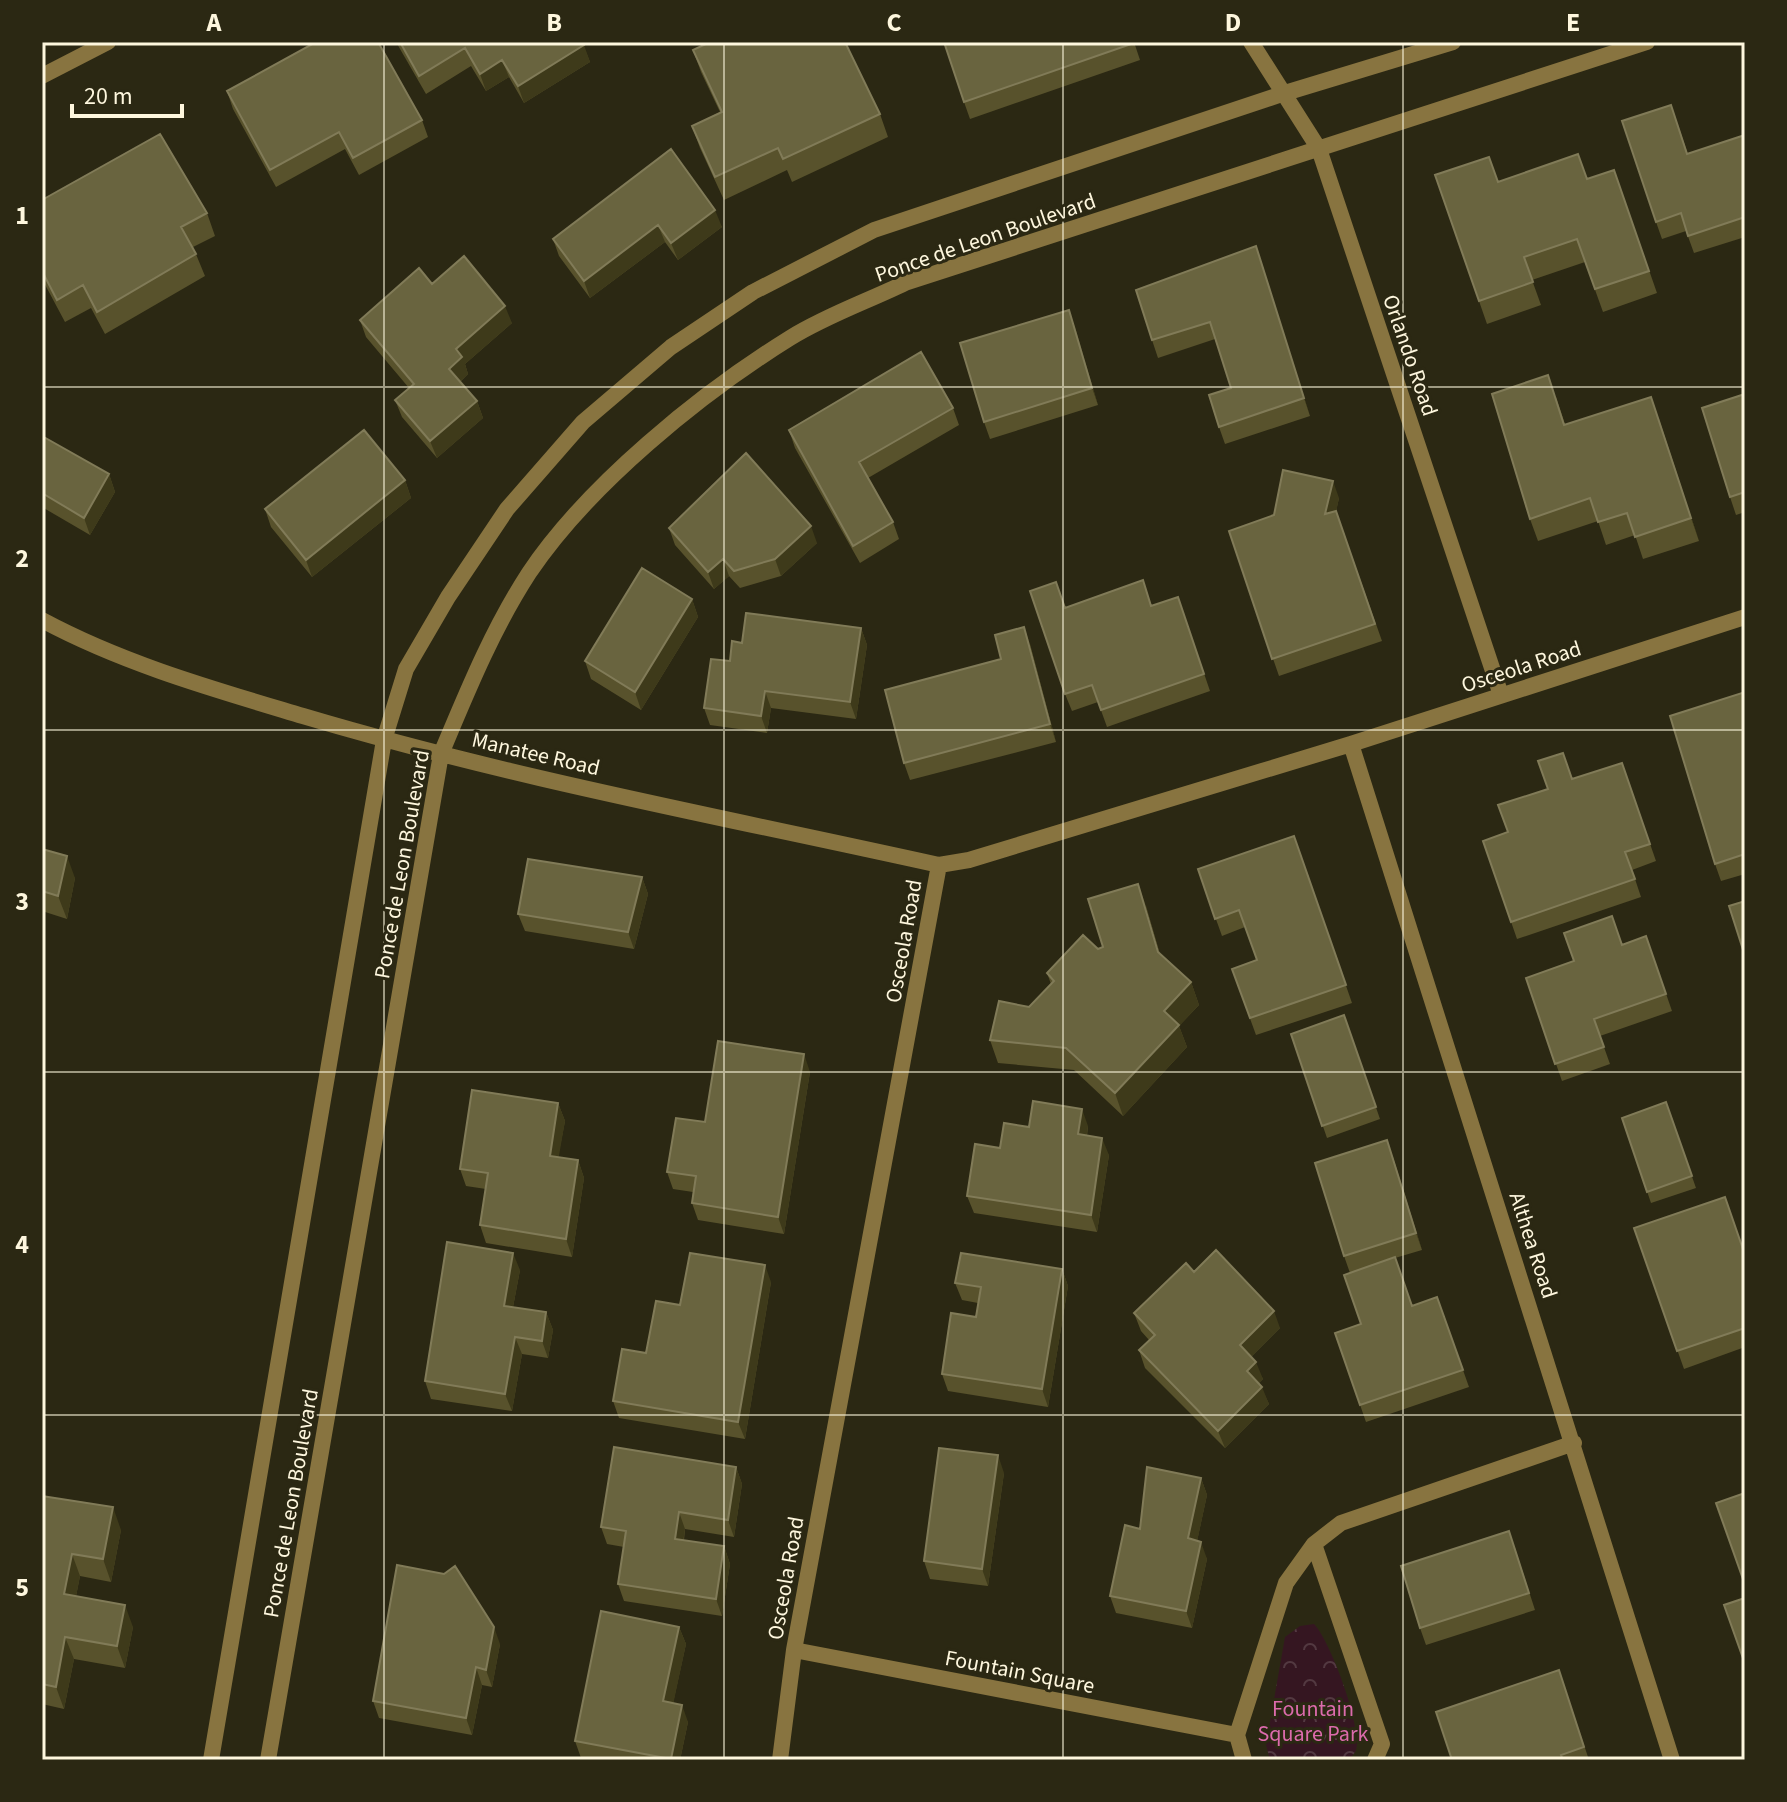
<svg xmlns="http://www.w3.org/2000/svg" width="1787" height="1802" viewBox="0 0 1787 1802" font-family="'Source Sans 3',sans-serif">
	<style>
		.forest { fill: url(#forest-crowns) }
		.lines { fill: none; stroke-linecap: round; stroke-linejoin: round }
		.minor { stroke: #887440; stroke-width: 16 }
		.wall { fill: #58522c }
		.shaded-wall { fill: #3e3a1a }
		.building { fill: #69643f; stroke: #817b58; stroke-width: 2 }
		.grid { fill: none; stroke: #fef7de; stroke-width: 2; stroke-opacity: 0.55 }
		.labels { text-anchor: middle; stroke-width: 6; stroke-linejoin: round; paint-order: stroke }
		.street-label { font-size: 22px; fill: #fef7de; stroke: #2b2813 }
		.park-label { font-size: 22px; fill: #dc6bac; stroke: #2b2813 }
		.neatline { fill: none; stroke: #fef7de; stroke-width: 3 }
		.grid-label { font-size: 26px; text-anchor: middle; font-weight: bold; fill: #fef7de }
	</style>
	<defs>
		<pattern id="forest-crowns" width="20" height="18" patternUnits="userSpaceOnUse" patternTransform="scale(2)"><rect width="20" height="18" fill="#351621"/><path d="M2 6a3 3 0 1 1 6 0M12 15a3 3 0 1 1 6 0" fill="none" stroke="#533941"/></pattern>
	</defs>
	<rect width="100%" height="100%" fill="#2b2813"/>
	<path class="forest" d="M1314,1624C1330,1640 1363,1729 1356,1750C1356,1752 1350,1758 1349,1760H1270L1266,1745L1285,1637L1300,1626Z"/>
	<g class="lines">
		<path class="minor" d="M1251,42L1319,149L1501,695
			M42,76L108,42
			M42,620C124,664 213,689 303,716C511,778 727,818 939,865L969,860L1351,744L1745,617
			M1351,744L1672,1760
			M1314,1544L1382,1744L1375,1760
			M794,1650L1237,1735
			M211,1760L384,740L406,669L448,597L507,509L583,422L671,347L753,292L874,230L1285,93L1453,42
			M268,1760L441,754C467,692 492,630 529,573C588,485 700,394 790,338C825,316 868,301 905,283L1647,42
			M780,1760L794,1650L939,865
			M1244,1760L1237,1735L1286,1583L1314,1544L1341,1523L1574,1443"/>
	</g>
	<path class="wall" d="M396,42H582L590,62L524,103L509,77L486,91L471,66L426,94Z
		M1134,42L1140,60L970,119L964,102Z
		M693,50L880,114L888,137L792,182L787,170L724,200L700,148L692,126L720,112L701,72Z
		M227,91L422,120L428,137L359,175L345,149L276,187L233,109Z
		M1671,105L1688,154L1745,135V237L1694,253L1686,231L1662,239L1656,222Z
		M671,149L722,227L678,260L665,242L590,298L559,256L553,239Z
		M1614,170L1657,293L1603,312L1585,262L1532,280L1541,305L1487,324L1435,175L1498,182L1587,179Z
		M42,200L207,213L215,236L193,247L205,276L105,334L91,308L65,322L42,279Z
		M1256,246L1310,416L1225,444L1219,427L1231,388L1215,339L1158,358L1152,340Z
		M432,284L512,323L465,364L468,374L460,382L477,401L483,418L437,458L402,417L395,400L409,388L366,337L360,320Z
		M1069,310L1098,405L990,439L984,422Z
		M1745,394V512L1736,515L1730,497Z
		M1556,397L1565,424L1659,419L1699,541L1643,559L1635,535L1606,545L1598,521L1538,541L1530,519Z
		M953,408L959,425L868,478L893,522L899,539L860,563L795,448L789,430Z
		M42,436L109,474L115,492L90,535L42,507Z
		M405,480L411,498L312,577L271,527L265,509Z
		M1339,498L1336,511L1382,641L1279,676L1229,531Z
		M669,528L817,543L781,576L740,588L729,576L714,589L675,545Z
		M1178,597L1210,691L1107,727L1098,702L1072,711L1065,694V608L1152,606Z
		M692,599L698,617L641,710L591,679L585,661Z
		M861,628L867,645L856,719L771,708L767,733L710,725L704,708L730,661L742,643Z
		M1030,644L1056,742L910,780L904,763L1001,659Z
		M1745,692V874L1721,881L1715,864Z
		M1622,763L1656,861L1632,870L1641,897L1517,939L1483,841L1508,832L1572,779Z
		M1294,836L1352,1003L1256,1035L1232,969L1257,960L1245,927L1222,936L1198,869Z
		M42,849L75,878L67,919L42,911Z
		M642,877L648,894L634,949L525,931L518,914Z
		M1146,906L1160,954L1191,982L1199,1005L1179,1026L1187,1047L1123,1116L1074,1070L998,1063L990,1040L1029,1007L1051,984L1047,973L1103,947Z
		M1646,936L1672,1011L1600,1036L1610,1064L1562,1081L1526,978Z
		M1344,1015L1380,1119L1327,1138L1291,1034Z
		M810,1072L784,1234L698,1220L692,1203L693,1192L673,1189L667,1172L705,1122Z
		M1666,1102L1696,1188L1651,1203L1622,1118Z
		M558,1103L565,1121L558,1157L578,1160L584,1178L572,1257L486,1243L480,1225L486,1189L466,1186L460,1169Z
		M1088,1126L1087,1136L1109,1155L1097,1232L974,1213L967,1196L1000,1148L1029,1127Z
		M1393,1157L1422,1250L1395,1258L1412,1306L1437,1297L1469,1387L1366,1422L1335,1333L1361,1324L1350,1273L1344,1256Z
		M1634,1228L1745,1254V1347L1684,1369Z
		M1062,1269L1068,1286L1048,1407L948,1391L942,1374L976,1317L978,1303L962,1300L955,1283Z
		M520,1270L513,1307L546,1312L553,1330L548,1358L522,1354L512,1411L431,1399L425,1381Z
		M1194,1272L1280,1328L1251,1357L1263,1379L1259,1383L1269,1404L1225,1448L1145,1368L1139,1350L1149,1340L1141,1331L1134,1313Z
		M771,1282L745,1439L619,1418L613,1401L680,1305Z
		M736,1467L742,1484L734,1537L685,1529L684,1540L724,1546L730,1564L722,1616L624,1601L618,1584L624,1547L607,1544L601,1527Z
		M1004,1473L988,1586L930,1579L924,1561Z
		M1201,1478L1207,1495L1197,1541L1207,1559L1192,1628L1116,1613L1110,1596L1140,1529Z
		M42,1496L121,1530L111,1582L80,1576L76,1596L133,1627L125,1668L74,1659L64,1709L42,1704Z
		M1515,1548L1535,1610L1426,1645L1420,1628Z
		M679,1627L686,1644L673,1703L688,1722L680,1760H590L581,1758L575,1741Z
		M500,1644L492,1687L482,1685L472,1735L379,1718L373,1701Z
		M1559,1670L1589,1760H1452Z"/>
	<path class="shaded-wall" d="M584,45L590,62L524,103L518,86Z
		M502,60L509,77L486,91L480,74Z
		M715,210L722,227L678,260L671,243Z
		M658,225L665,242L590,298L584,281Z
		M1256,246L1262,264L1310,416L1304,398Z
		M505,306L512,323L465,364L468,374L455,386L449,369L456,349Z
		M1069,310L1075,327L1098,405L1092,388Z
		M1651,397L1659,419L1699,541L1691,518Z
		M477,401L483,418L437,458L430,441Z
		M109,474L115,492L90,535L84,518Z
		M405,480L411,498L312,577L306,560Z
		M1333,481L1339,498L1332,532L1325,514Z
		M811,526L817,543L781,576L775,559Z
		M723,559L729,576L714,589L708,572Z
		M692,599L698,617L641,710L635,692Z
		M1024,627L1030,644L1056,742L1050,724Z
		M861,628L867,645L856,719L850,702Z
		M765,691L771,708L767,733L761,716Z
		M67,856L75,878L67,919L58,896Z
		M642,877L648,894L634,949L628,932Z
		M1138,884L1146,906L1166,975L1158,952Z
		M1191,982L1199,1005L1179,1026L1187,1047L1123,1116L1115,1093L1164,1011Z
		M804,1054L810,1072L784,1234L778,1217Z
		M558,1103L565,1121L556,1173L550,1156Z
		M1082,1109L1088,1126L1084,1152L1078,1134Z
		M1102,1138L1109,1155L1097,1232L1091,1215Z
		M1387,1140L1393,1157L1422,1250L1416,1233Z
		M578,1160L584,1178L572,1257L566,1239Z
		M513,1253L520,1270L510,1323L504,1306Z
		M765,1265L771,1282L745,1439L738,1422Z
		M1062,1269L1068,1286L1048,1407L1042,1389Z
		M1274,1311L1280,1328L1246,1362L1240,1345Z
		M546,1312L553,1330L548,1358L542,1341Z
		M515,1337L522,1354L512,1411L505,1394Z
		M1256,1362L1263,1379L1254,1388L1247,1371Z
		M1262,1387L1269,1404L1225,1448L1218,1431Z
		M998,1455L1004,1473L988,1586L982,1569Z
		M736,1467L742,1484L734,1537L728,1520Z
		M1201,1478L1207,1495L1194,1556L1188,1538Z
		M113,1507L121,1530L111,1582L103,1559Z
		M679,1512L685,1529L681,1556L675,1539Z
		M1201,1542L1207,1559L1192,1628L1186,1611Z
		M724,1546L730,1564L722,1616L716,1599Z
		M72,1554L80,1576L72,1617L64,1594Z
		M125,1605L133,1627L125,1668L117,1646Z
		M494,1627L500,1644L492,1687L486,1670Z
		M679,1627L686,1644L670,1719L663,1701Z
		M65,1637L74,1659L64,1709L56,1687Z
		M476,1667L482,1685L472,1735L466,1718Z
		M682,1705L688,1722L680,1760H671Z"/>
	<path class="building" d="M316,42H378L422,120L353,158L339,132L270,170L227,91Z
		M400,42H582L584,45L518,86L502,60L480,74L465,48L419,76Z
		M710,42H845L880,114L783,159L778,148L715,177L692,126L722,112L693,50Z
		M944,42H1134V43L964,102Z
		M1671,105L1687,154L1745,135V217L1688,236L1681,213L1656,222L1622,121Z
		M160,134L207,213L181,227L196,254L97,312L83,285L57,300L42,271V200Z
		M671,149L715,210L671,243L658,225L584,281L553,239Z
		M1578,154L1587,179L1614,170L1649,271L1595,289L1577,239L1524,257L1533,282L1479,301L1435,175L1489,157L1498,182Z
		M1256,246L1304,398L1219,427L1209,395L1231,388L1210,322L1152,340L1136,290Z
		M464,256L505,306L456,349L462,357L449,369L477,401L430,441L395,400L414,384L360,320L419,268L432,284Z
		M1069,310L1092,388L984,422L960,343Z
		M921,352L953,408L859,462L893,522L853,546L789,430Z
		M1548,375L1564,425L1651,397L1691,518L1635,537L1627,513L1598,522L1590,498L1530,519L1492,394Z
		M1745,394V492L1730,497L1702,408Z
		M364,430L405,480L306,560L265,509Z
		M42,436L109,474L84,518L42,493Z
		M746,453L811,526L775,559L734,571L723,559L708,572L669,528Z
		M1283,470L1333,481L1325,514L1336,511L1375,624L1272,659L1229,531L1274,515Z
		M642,568L692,599L635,692L585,661Z
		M1143,580L1151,606L1178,597L1204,674L1101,710L1092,685L1065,694L1030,591L1056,582L1065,608Z
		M746,613L861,628L850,702L765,691L761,716L704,708L711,659L730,661L732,641L742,643Z
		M1024,627L1050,724L904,763L885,690L1001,659L995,635Z
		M1745,692V854L1715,864L1670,716Z
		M1563,753L1572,779L1622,763L1650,844L1625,852L1635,879L1511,922L1483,841L1508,832L1498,805L1548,789L1538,761Z
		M1294,836L1346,985L1250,1018L1232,969L1257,960L1239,910L1215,919L1198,869Z
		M42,849L67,856L58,896L42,891Z
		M528,859L642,877L628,932L518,914Z
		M1138,884L1158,952L1191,982L1164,1011L1179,1025L1115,1093L1066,1048L990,1040L999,1001L1029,1007L1054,981L1047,973L1083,935L1098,949L1103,947L1088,899Z
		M1745,901V956L1729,906Z
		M1612,916L1622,945L1646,936L1666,994L1594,1019L1604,1047L1555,1064L1526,978L1574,961L1564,933Z
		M1344,1015L1376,1107L1322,1126L1291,1034Z
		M718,1041L804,1054L778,1217L692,1203L696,1176L667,1172L676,1118L705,1122Z
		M472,1090L558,1103L550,1156L578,1160L566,1239L480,1225L488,1173L460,1169Z
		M1033,1101L1082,1109L1078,1134L1102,1138L1091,1215L967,1196L975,1144L1000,1148L1004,1123L1029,1127Z
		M1666,1102L1692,1176L1647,1192L1622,1118Z
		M1387,1140L1416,1233L1344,1256L1315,1163Z
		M1725,1197L1745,1255V1328L1677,1351L1634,1228Z
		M447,1242L513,1253L504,1306L546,1312L542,1341L515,1337L505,1394L425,1381Z
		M1216,1250L1274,1311L1240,1345L1256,1362L1247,1371L1262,1387L1218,1431L1139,1350L1155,1335L1134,1313L1186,1263L1194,1272Z
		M690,1253L765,1265L738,1422L613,1401L622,1349L646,1353L656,1301L680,1305Z
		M961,1253L1062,1269L1042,1389L942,1374L951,1313L976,1317L981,1287L955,1283Z
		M1395,1257L1412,1306L1437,1297L1463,1370L1360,1405L1335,1333L1361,1324L1344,1275Z
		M614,1447L736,1467L728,1520L679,1512L675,1539L724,1546L716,1599L618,1584L626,1531L601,1527Z
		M939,1448L998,1455L982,1569L924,1561Z
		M1147,1467L1201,1478L1188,1538L1201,1542L1186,1611L1110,1596L1125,1525L1140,1529Z
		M1745,1493V1581L1744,1582L1716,1503Z
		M42,1496L113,1507L103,1559L72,1554L64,1594L125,1605L117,1646L65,1637L56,1687L42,1684Z
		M1509,1531L1529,1593L1420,1628L1401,1566Z
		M397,1565L444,1574L455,1566L494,1627L486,1670L476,1667L466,1718L373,1701Z
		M1745,1598V1661H1744L1724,1605Z
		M601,1611L679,1627L663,1701L682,1705L671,1759L575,1741Z
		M1559,1670L1584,1747L1561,1755L1563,1760H1452L1436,1712Z"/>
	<path class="grid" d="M384,42V1760M724,42V1760M1063,42V1760M1403,42V1760M42,387H1745M42,730H1745M42,1072H1745M42,1415H1745"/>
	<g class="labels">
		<g class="street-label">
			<text transform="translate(985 237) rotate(-19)" y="8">Ponce de Leon Boulevard</text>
			<text transform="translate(1411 355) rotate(71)" y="8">Orlando Road</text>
			<text transform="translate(1521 666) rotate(-18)" y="8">Osceola Road</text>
			<text transform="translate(536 753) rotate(13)" y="8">Manatee Road</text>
			<text transform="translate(401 864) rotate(-80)" y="8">Ponce de Leon Boulevard</text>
			<text transform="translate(903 941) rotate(-80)" y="8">Osceola Road</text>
			<text transform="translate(1534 1245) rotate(72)" y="8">Althea Road</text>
			<text transform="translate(290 1503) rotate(-80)" y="8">Ponce de Leon Boulevard</text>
			<text transform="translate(785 1578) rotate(-80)" y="8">Osceola Road</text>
			<text transform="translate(1020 1671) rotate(11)" y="8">Fountain Square</text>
		</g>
		<g class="park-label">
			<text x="1313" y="1716">Fountain<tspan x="1313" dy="25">Square Park</tspan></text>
		</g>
	</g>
	<rect width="1787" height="1802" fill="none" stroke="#2b2813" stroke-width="88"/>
	<path d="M72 104v12h110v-12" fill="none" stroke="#fef7de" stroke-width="4"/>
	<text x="84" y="104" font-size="24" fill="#fef7de" stroke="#2b2813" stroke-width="6" paint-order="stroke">20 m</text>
	<rect x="44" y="44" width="1699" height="1714" class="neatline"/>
	<g class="grid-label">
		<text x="214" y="31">A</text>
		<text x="554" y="31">B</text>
		<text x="894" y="31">C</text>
		<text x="1233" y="31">D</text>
		<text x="1573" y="31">E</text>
		<text x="22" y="224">1</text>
		<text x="22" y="567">2</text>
		<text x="22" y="910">3</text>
		<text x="22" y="1253">4</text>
		<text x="22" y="1596">5</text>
	</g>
</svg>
